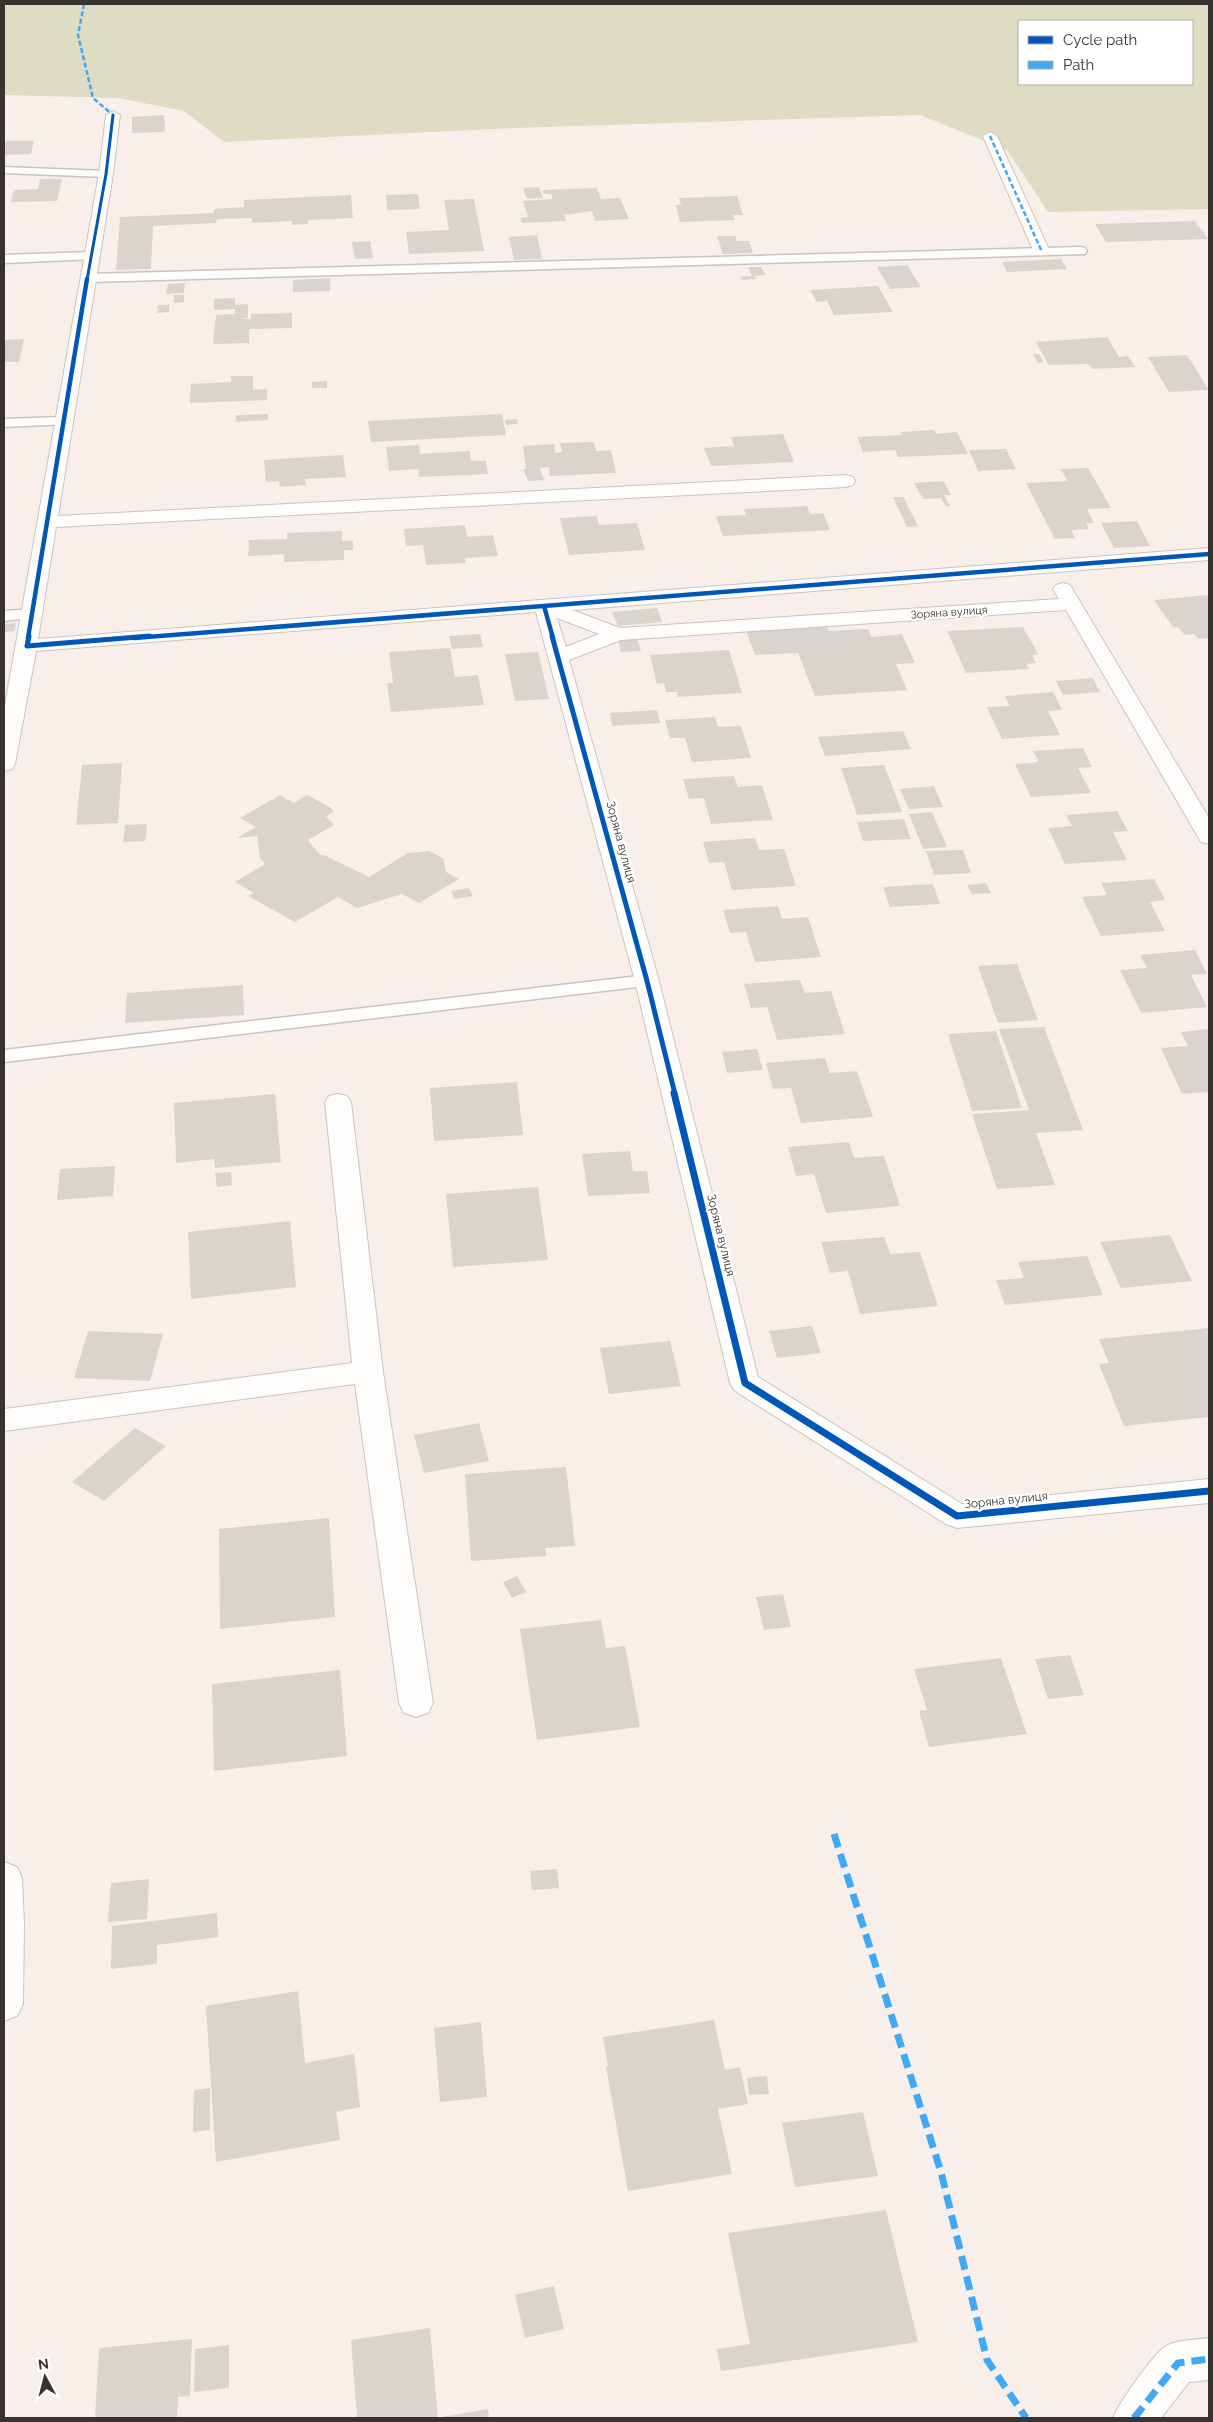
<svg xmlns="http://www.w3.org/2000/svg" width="1213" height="2422" viewBox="0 0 1213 2422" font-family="Raleway,sans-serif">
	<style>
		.green { fill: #dedcc2; fill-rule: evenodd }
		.building { fill: #dad4ce }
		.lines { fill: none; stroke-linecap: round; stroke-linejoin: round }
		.service-casing { stroke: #cbc3bf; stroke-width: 3 }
		.minor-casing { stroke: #cbc3bf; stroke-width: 2 }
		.service { fill: #fefdfc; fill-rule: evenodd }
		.minor { fill: #fefdfc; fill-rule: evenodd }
		.quiet-far1 { stroke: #3fa9f5; stroke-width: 2.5; stroke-dasharray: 5 2.5; stroke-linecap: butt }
		.quiet { stroke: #3fa9f5; stroke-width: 7; stroke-dasharray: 14 7; stroke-linecap: butt }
		.cycleway-far3-casing { stroke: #fff; stroke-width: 5 }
		.cycleway-far2-casing { stroke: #fff; stroke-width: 6 }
		.cycleway-far1-casing { stroke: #fff; stroke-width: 8 }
		.cycleway-casing { stroke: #fff; stroke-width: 10 }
		.cycleway-far3 { stroke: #0057b8; stroke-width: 3 }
		.cycleway-far2 { stroke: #0057b8; stroke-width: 4.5 }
		.cycleway-far1 { stroke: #0057b8; stroke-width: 5 }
		.cycleway { stroke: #0057b8; stroke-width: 7 }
		.labels { text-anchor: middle; stroke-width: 4.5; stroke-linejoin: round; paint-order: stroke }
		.far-street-label { font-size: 11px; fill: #3a322e; stroke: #fff }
		.street-label { font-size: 12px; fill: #3a322e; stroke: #fff }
	</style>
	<rect width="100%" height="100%" fill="#f8efeb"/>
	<path class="green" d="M4,4H1209V209L1048,212L1007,150L920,115L515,128L224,142L184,111L118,98L4,95ZM1019,21H1192V84H1019Z"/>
	<path class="building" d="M164,115L165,132L132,133V117Z
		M6,141H34L31,154L4,155Z
		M40,179H62L57,201L11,202L14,190L38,189Z
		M539,187L543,198L527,199L523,188Z
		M597,188L601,199L620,198L629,219L595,221L592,211L564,215L566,221L522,223L520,218L528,217L523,201L553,199L551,194H544L542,190Z
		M418,194L420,209L387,210L386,195Z
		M351,195L353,218L308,220V224L292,225V221L252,223V218L217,219L216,223L153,226L151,269L116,270L120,217L214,213V209L244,207V200Z
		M737,196L743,215H733L735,220L680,222L676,205H681L679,198Z
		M474,199L484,251L409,254L406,232L449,230L444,200Z
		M1195,221L1208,239L1106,242L1095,224Z
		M537,235L542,259L514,260L509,237Z
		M717,236H735L737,241H749L753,253L723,254Z
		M370,241L373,258L355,259L352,242Z
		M1061,259L1067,269L1007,272L1002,262Z
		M907,265L921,287L890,289L877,267Z
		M748,267H761L766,275L755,276L756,279L743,280L741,277L752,276Z
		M330,278V291L293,292V280Z
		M185,283L184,293L166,294L168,284Z
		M878,286L893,312L834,315L827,301L817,302L810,290Z
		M174,295H184V302L174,303Z
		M235,298V305L248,304V318L241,319H251V314L292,313V328L249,329V343L213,344L216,315L235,314V309L214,310V299Z
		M158,305H169V312L157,313Z
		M1107,337L1119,357L1128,356L1135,367L1092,369L1088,364L1049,365L1036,342Z
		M24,339L19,362H4V340Z
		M1033,354H1039L1044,362L1038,363Z
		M1187,355L1209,390L1169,392L1148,357Z
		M231,376H253V390L267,389V400L190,403L191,384L231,382Z
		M327,381V388H312V382Z
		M268,414V420L236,422V415Z
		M502,414L506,435L371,442L368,421Z
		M517,419L518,424L506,425L505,420Z
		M934,430L936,434L957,432L968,454L898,457L895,450L863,452L857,437L903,435L901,432Z
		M783,434L794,462L711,466L704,448L734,446L731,437Z
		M594,442L596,451L611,450L616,473L550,476L549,467L540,468L544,480L528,481L523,469H526L523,446L554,444L555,453L562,452L560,443Z
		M419,445L420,454L470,451L471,461H486L488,474L419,477L418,469L389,471L386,447Z
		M1006,449L1016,469L978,471L969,450Z
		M343,455L346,477L305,479L306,485L280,487L279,481L266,482L264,460Z
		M1088,468L1111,508L1087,509L1094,523H1086L1089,529L1071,530L1075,538L1055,539L1026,483L1067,481L1061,469Z
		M943,481L951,495H944L950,506H946L941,498L923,499L914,483Z
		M893,497H903L918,526L907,527Z
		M807,506L810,514L823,513L830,530L723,536L716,516L746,515L744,509Z
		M597,516L599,525L637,523L645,550L569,555L560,518Z
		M1137,521L1150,546L1114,548L1101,523Z
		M465,525L467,537L493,535L498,556L465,558L466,563L426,565L423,545L406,546L404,529Z
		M342,531V541H353V550H344V560L284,562V554L248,556L249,540L287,539V533Z
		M1209,595V638L1198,639L1194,634L1185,635L1178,627H1173L1154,600Z
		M657,608L662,622L618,626L612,612Z
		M16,623L15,631L4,632V624Z
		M826,625L829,631L868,629L872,637L902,634L915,663L896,664L907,690L815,696L798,653L755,655L746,630Z
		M1023,627L1038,654L1032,655L1036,663L1026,664L1029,669L966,673L947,631Z
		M480,634L483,647L452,649L449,636Z
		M637,638L641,651L621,652L618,639Z
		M450,648L455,677L478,675L484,705L391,712L387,683H393L389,652Z
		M729,650L742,693L678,697L677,692H666L664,683L657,684L650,655Z
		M538,652L549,699L515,701L505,654Z
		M1093,678L1100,692L1063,695L1056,681Z
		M1053,692L1062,710L1048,711L1060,735L1002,739L987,707L1010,706L1005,696Z
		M657,710L660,723L612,726L610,713Z
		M715,717L718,727L741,726L751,758L692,762L685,738H670L665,720Z
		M903,731L911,749L825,756L818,737Z
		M1083,748L1092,767L1078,768L1091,793L1031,797L1015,764L1039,762L1033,751Z
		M122,763L118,823L76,825L82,765Z
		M884,765L902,812L857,815L841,768Z
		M734,776L738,787L762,785L773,820L711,824L704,798L689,799L683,779Z
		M934,786L943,807L909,809L900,789Z
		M280,795L294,803L307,795L330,807L334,812L326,816L334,825L308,840L320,855H324L369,877L408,853L429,851L443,858L446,872L459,879L419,903L402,894L357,908L338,897L295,922L248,896L254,893L235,882L265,864L260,858L257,836L237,838L256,827L240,818Z
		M1117,811L1128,831L1113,832L1127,860L1065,864L1048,828L1072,826L1066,815Z
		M932,812L947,847L923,849L909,814Z
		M904,819L911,839L863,841L857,822Z
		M147,824L145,841L123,842L125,825Z
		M755,838L759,850L784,849L796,886L732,890L724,862L709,863L703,842Z
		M963,850L971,873L934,875L926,851Z
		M1154,879L1165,900L1150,902L1165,931L1101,936L1082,897L1107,895L1101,883Z
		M986,883L991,893L972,894L967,885Z
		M933,884L940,904L890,907L883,887Z
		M469,888L473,896L455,899L451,891Z
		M778,906L782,919L808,917L821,957L755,962L746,932L730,933L723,910Z
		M1195,950L1207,974L1191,975L1207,1007L1141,1013L1120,970L1147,968L1140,955Z
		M1017,964L1038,1020L998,1023L978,966Z
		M800,980L805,993L831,991L845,1034L777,1040L767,1007L751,1008L744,984Z
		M243,985L244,1015L125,1023L127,993Z
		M1044,1027L1083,1130L1036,1133L1055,1185L997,1189L972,1114L1029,1110L999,1029Z
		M1209,1029V1092L1182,1094L1161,1048L1188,1046L1181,1032Z
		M996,1031L1022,1108L972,1111L948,1034Z
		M757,1049L763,1070L727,1073L722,1052Z
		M825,1058L830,1073L857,1071L873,1117L801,1123L791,1088L773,1089L766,1063Z
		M517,1082L523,1135L434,1141L430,1088Z
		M275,1094L281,1162L215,1168L214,1159L176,1163L174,1103Z
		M849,1142L854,1158L884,1156L900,1206L826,1213L814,1174L796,1176L788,1147Z
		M630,1151L633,1171H647L650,1193L588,1196L582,1154Z
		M115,1166L113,1196L57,1200L60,1169Z
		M231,1172L232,1185L217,1187L215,1173Z
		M538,1187L548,1260L453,1267L446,1194Z
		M290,1221L296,1287L191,1299L188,1232Z
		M1170,1235L1192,1281L1121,1288L1100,1242Z
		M884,1237L890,1254L920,1252L938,1306L860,1314L848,1271L830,1273L821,1242Z
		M1087,1256L1103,1295L1005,1305L996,1280L1024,1278L1018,1262Z
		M812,1326L821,1353L777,1358L769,1331Z
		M1209,1328V1417L1124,1426L1099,1364L1109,1363L1099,1339Z
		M88,1331L163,1334L150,1381L74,1378Z
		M670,1341L681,1386L609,1394L600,1348Z
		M479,1423L489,1461L424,1473L414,1435Z
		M135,1428L166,1446L104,1501L72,1482Z
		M566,1467L575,1546L545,1548L546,1556L471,1561L465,1474Z
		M329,1518L335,1617L220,1629L219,1529Z
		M517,1576L526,1592L512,1598L503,1582Z
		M783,1594L791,1627L764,1630L756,1597Z
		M601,1620L606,1648L625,1646L640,1727L537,1740L520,1629Z
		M1070,1655L1084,1695L1048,1699L1035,1659Z
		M1001,1658L1027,1734L929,1747L919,1711L927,1710L914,1669Z
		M340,1670L347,1756L214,1771L212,1684Z
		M557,1869L559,1888L532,1890L530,1871Z
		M149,1879L147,1919L108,1922L111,1883Z
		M217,1913L218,1937L157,1945V1964L111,1969L112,1926Z
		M298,1991L305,2063L354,2054L360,2107L336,2112L340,2140L216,2162L206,2006Z
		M714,2020L725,2070L740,2067L748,2104L718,2109L732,2174L628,2191L606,2067L608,2066L603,2037Z
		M481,2022L487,2097L440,2102L434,2028Z
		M767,2076L769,2094L749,2095L747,2078Z
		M210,2088V2130L193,2132L194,2090Z
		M863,2112L878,2176L795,2187L782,2123Z
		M886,2210L918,2342L721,2371L717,2349L750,2344L728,2233Z
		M554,2286L564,2329L525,2338L515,2295Z
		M430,2328L438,2418H357L351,2340Z
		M192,2339L190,2396L178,2397L177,2418H95L99,2348Z
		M229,2345V2388L194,2392L195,2349Z
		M488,2409L489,2418H442V2417Z"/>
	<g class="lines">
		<g class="service-casing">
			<path id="service" d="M4,167L106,171L112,174L106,177L4,173Z
				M1081,247L1085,248L1087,251L1085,254L89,282L83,278L89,274Z
				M91,252L95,253L97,256L95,259L4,263V255Z
				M63,417L70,421L68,424L4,427V419Z
				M32,609L40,614L37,617L4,621V611Z
				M647,975L654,977L657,981L654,985L4,1062V1050Z"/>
		</g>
		<g class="minor-casing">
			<path id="minor" d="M113,111L120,115L113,174L58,516L846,475L853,477L855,481L853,485L846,487L56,527L38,639L1209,548V560L572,610L620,628L1059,599L1053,589L1056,585L1063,583L1070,585L1209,818V844L1201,842L1198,837L1066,610L621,640L569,660L659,981L758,1377L962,1504L1209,1479V1503L957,1528L946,1524L735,1391L730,1383L635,981L536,612L36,651L15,764L12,769L4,771V711L99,174L106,115ZM557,618L599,634L566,647Z
				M990,132L997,136L1050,252L1048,255H1036L1034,252L983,136Z
				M338,1094L347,1096L351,1102L383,1372L433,1703L428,1713L416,1717L404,1713L399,1703L355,1384L4,1431V1409L352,1363L325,1102L329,1096Z
				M4,1862L17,1867L22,1878L24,1925L23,2004L17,2016L4,2021Z
				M1209,2338V2380L1189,2382L1161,2418H1113C1118,2404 1151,2358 1163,2348C1175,2339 1195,2340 1209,2338Z"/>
		</g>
		<use href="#service" class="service"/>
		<use href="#minor" class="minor"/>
		<path class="quiet-far1" d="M84,4L78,35L93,98L113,115
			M990,136L1042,252"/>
		<path class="quiet" d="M834,1834L941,2172L987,2360L1026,2418
			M1134,2418L1178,2363L1209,2359"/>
		<g class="cycleway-far3-casing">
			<path id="cycleway-far3" d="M87,280L106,174L113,115"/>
		</g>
		<g class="cycleway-far2-casing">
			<path id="cycleway-far2" d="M544,606L553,638
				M28,638L87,279
				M134,638L1209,554"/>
		</g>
		<g class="cycleway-far1-casing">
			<path id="cycleway-far1" d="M29,636L27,646L150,636
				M552,636L647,981L675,1094"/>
		</g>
		<g class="cycleway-casing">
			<path id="cycleway" d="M674,1093L745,1383L957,1516L1209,1491"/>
		</g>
		<use href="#cycleway-far3" class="cycleway-far3"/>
		<use href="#cycleway-far2" class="cycleway-far2"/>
		<use href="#cycleway-far1" class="cycleway-far1"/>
		<use href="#cycleway" class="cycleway"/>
	</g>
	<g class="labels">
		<g class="far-street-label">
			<text transform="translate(949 612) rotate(-4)" y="4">Зоряна вулиця</text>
		</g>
		<g class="street-label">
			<text transform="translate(621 842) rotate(75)" y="4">Зоряна вулиця</text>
			<text transform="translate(721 1235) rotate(76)" y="4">Зоряна вулиця</text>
			<text transform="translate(1006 1500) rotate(-6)" y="4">Зоряна вулиця</text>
		</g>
	</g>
	<rect width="1213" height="2422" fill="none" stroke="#3a322e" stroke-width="10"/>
	<rect x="1018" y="20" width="175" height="65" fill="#ffffff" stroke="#b0adab"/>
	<rect x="1028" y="36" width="25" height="8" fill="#0057b8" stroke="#b0adab"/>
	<text x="1063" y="45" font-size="15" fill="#3a322e">Cycle path</text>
	<rect x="1028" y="61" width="25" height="8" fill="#3fa9f5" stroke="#b0adab"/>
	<text x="1063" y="70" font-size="15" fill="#3a322e">Path</text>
	<g transform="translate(45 2377) rotate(353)" stroke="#ffffff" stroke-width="4" paint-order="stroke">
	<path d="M0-4L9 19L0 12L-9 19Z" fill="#3a322e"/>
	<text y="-8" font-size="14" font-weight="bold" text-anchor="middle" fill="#3a322e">N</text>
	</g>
</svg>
